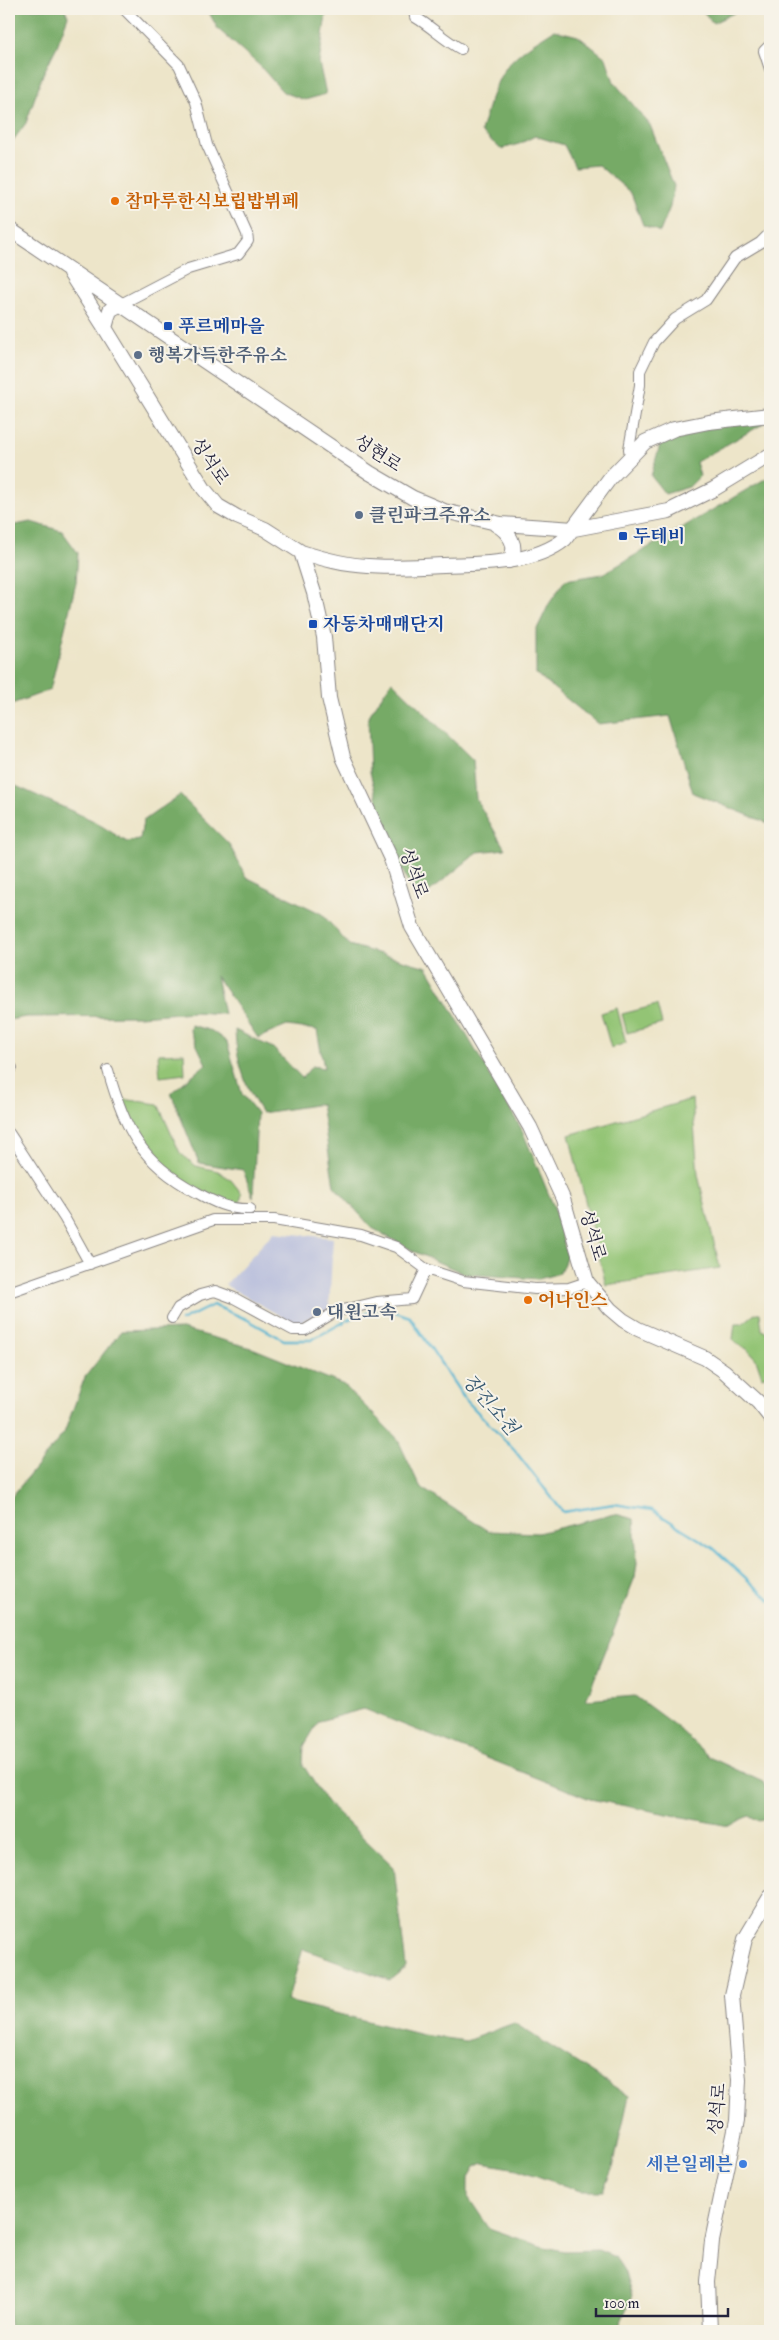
<svg xmlns="http://www.w3.org/2000/svg" width="779" height="2340" viewBox="0 0 779 2340" font-family="'IM FELL Double Pica','Noto Serif KR',serif">
	<style>
		.industrial { fill: #bec3dd }
		.green { fill: #93c474; stroke: #5a7358 }
		.forest { fill: #76aa66; stroke: #4c6650 }
		.lines { fill: none; stroke-linecap: round; stroke-linejoin: round }
		.stream { stroke: #51b3d0; stroke-width: 2.5 }
		.street-casing { stroke: #888482; stroke-width: 12 }
		.secondary-casing { stroke: #888482; stroke-width: 16 }
		.street { stroke: #fff; stroke-width: 10 }
		.secondary { stroke: #fff; stroke-width: 14 }
		.food-dot { fill: #e8710a; stroke: #f7f3e8; stroke-width: 2 }
		.transit-dot { fill: #1a4fb4; stroke: #f7f3e8; stroke-width: 2 }
		.service-dot { fill: #5c6f8a; stroke: #f7f3e8; stroke-width: 2 }
		.shop-dot { fill: #3f7fe0; stroke: #f7f3e8; stroke-width: 2 }
		.labels { text-anchor: middle; stroke-width: 4; stroke-linejoin: round; paint-order: stroke }
		.food-label { font-size: 18px; font-weight: bold; fill: #c56008; stroke: #f7f3e8; text-anchor: start }
		.transit-label { font-size: 18px; font-weight: bold; fill: #164399; stroke: #f7f3e8; text-anchor: start }
		.service-label { font-size: 18px; font-weight: bold; fill: #4e5e75; stroke: #f7f3e8; text-anchor: start }
		.street-label { font-size: 18px; fill: #22223b; stroke: #f7f3e8 }
		.shop-label { font-size: 18px; font-weight: bold; fill: #366cbe; stroke: #f7f3e8; text-anchor: end }
		.water-label { font-size: 19px; font-style: italic; fill: #32556f; stroke: #f7f3e8 }
	</style>
	<rect width="100%" height="100%" fill="#f7f3e8"/>
	<filter id="ink" filterUnits="userSpaceOnUse"><feTurbulence type="fractalNoise" baseFrequency=".02" numOctaves="2"/><feDisplacementMap in="SourceGraphic" scale="10" xChannelSelector="R" yChannelSelector="G"/><feConvolveMatrix kernelMatrix="1 2 1 2 8 2 1 2 1" color-interpolation-filters="sRGB"/></filter>
	<filter id="wash" filterUnits="userSpaceOnUse"><feTurbulence type="fractalNoise" baseFrequency=".0096" numOctaves="4" result="noise"/><feDisplacementMap in="SourceGraphic" scale="20" xChannelSelector="R" yChannelSelector="G"/><feGaussianBlur stdDeviation="1.12" result="paint"/><feColorMatrix in="noise" values="0 0 0 0 0 0 0 0 0 0 0 0 0 0 0 0 0 1.4 0 .05"/><feComposite in="paint" operator="in"/></filter>
	<g filter="url(#wash)">
		<rect width="100%" height="100%" fill="#ede5c9"/>
		<path class="industrial" d="M274,1232L333,1238L329,1309L295,1324L225,1285Z"/>
		<path class="green" d="M657,1005L662,1024L627,1033L622,1014Z
			M617,1008L626,1043L611,1048L601,1013Z
			M184,1053L185,1074L160,1077L158,1054Z
			M122,1099L158,1104L180,1153L196,1166L218,1171L231,1180L242,1194L238,1209L190,1188L156,1159L136,1133Z
			M692,1099L698,1175L720,1268L606,1285L569,1135Z
			M756,1313H760L762,1330L770,1333V1374L762,1377L756,1359L747,1349L736,1343L733,1339L735,1324H742Z"/>
		<path class="forest" d="M9,9H65L68,16L57,46L43,74L26,123L9,146Z
			M207,9H325L326,15L319,63L326,94L305,100L283,92L259,65L218,29Z
			M701,9H742L713,23Z
			M554,30L578,36L606,58L614,82L650,125L674,186L670,207L660,232L643,225L631,193L598,165L575,167L564,145L535,136L519,144L501,149L481,132C485,115 496,79 507,66C520,50 537,41 554,30Z
			M748,423L763,424L696,462L700,476L689,487L665,494L651,476L661,441L709,426Z
			M770,476V824L693,793L670,716L598,724L536,674V631L549,604L565,580L603,574Z
			M31,522L62,531L78,553L76,583L50,690L9,705V526Z
			M392,681L473,760L476,799L505,849L478,852L424,896L411,890L383,824L370,772L368,717Z
			M9,783L92,820L127,842L140,840L143,821L180,795L229,844L246,877L322,914L349,945L427,967L522,1130L554,1207L567,1256L560,1273L539,1279L465,1274L415,1252L372,1228L334,1186L321,1104L262,1113C246,1089 236,1060 235,1030L273,1048L302,1078L312,1066L324,1068L317,1030L287,1026L258,1038L216,976L224,1014L193,1012L140,1016L26,1017L9,1020Z
			M191,1025L212,1031L227,1042L242,1094L257,1113L253,1197L243,1170L199,1163L171,1093L206,1064L190,1031Z
			M182,1329L252,1348L344,1385L397,1438L420,1487L488,1531L538,1533L615,1514L634,1519L637,1563L635,1577L586,1700L635,1696L677,1727L709,1757L763,1782L770,1797V1818L759,1821L750,1816C741,1818 737,1823 729,1826L590,1799L364,1709L319,1721L304,1746L303,1765L327,1803L394,1867L406,1967L390,1980L303,1949L287,2001L423,2035L466,2041L514,2023L629,2096L613,2167L603,2191H580L517,2169L483,2163L475,2167L468,2179V2197L489,2228L540,2246L564,2251L598,2250L615,2257L625,2272L632,2296L617,2331H9V1500L64,1433L85,1377L121,1331Z"/>
		<g class="lines">
			<path class="stream" d="M181,1321L213,1305L246,1319L284,1340H311L359,1314L390,1310L410,1317L464,1398L515,1451L563,1512L614,1504L652,1510L713,1548L770,1600"/>
		</g>
	</g>
	<g filter="url(#ink)">
		<g class="lines">
			<g class="street-casing">
				<path id="street" d="M414,9L415,17C432,27 444,40 461,49
					M770,45L764,51L770,69
					M121,304L188,269L238,254L248,241L247,234L207,145L196,102L179,65L124,9
					M630,455L629,449L640,385V371L654,342L675,319L706,300L735,258L760,243L770,233
					M9,1070L12,1068
					M108,1070C124,1128 141,1163 196,1192C213,1202 230,1210 250,1209
					M9,1133L65,1219L90,1264
					M9,1292L213,1220H274L361,1235L396,1247L426,1269L463,1281L535,1289L569,1288L587,1282
					M172,1318L178,1308L200,1295L215,1291L234,1298L293,1330H305L335,1312L377,1302L412,1299L426,1269"/>
			</g>
			<g class="secondary-casing">
				<path id="secondary" d="M9,229L370,473L413,498L444,511L501,524L574,529L669,511L714,489L770,455
					M70,273L105,328
					M121,304L110,310L105,328L204,489L218,506L237,517L265,529L301,552L314,593L324,637L329,698L343,757L391,859L412,927L530,1127L563,1199L587,1282L610,1309L623,1320L638,1329L705,1358L724,1371L758,1402L770,1417
					M495,524C508,531 520,546 509,561
					M301,552C323,559 344,565 368,566C393,568 418,566 444,565C481,564 535,564 565,539L610,478L645,442L674,429L709,422L770,415
					M710,2331L708,2282L712,2241L737,2121L739,2080L732,1995L745,1939L770,1897"/>
			</g>
			<use href="#street" class="street"/>
			<use href="#secondary" class="secondary"/>
		</g>
	</g>
	<g class="food-dot">
		<circle cx="115" cy="201" r="5"/>
		<circle cx="528" cy="1300" r="5"/>
	</g>
	<g class="transit-dot">
		<rect x="163" y="321" width="10" height="10" rx="2.5"/>
		<rect x="618" y="531" width="10" height="10" rx="2.5"/>
		<rect x="308" y="619" width="10" height="10" rx="2.5"/>
	</g>
	<g class="service-dot">
		<circle cx="138" cy="355" r="5"/>
		<circle cx="359" cy="515" r="5"/>
		<circle cx="317" cy="1312" r="5"/>
	</g>
	<circle class="shop-dot" cx="743" cy="2164" r="5"/>
	<g class="labels">
		<g class="food-label">
			<text x="125" y="207">참마루한식보립밥뷔페</text>
			<text x="538" y="1306">어나인스</text>
		</g>
		<g class="transit-label">
			<text x="178" y="332">푸르메마을</text>
			<text x="633" y="542">두테비</text>
			<text x="323" y="630">자동차매매단지</text>
		</g>
		<g class="service-label">
			<text x="148" y="361">행복가득한주유소</text>
			<text x="369" y="521">클린파크주유소</text>
			<text x="327" y="1318">대원고속</text>
		</g>
		<g class="street-label">
			<text transform="translate(378 453) rotate(33)" y="6">성현로</text>
			<text transform="translate(210 461) rotate(56)" y="6">성석로</text>
			<text transform="translate(414 873) rotate(70)" y="6">성석로</text>
			<text transform="translate(593 1235) rotate(74)" y="6">성석로</text>
			<text transform="translate(717 2109) rotate(-85)" y="6">성석로</text>
		</g>
		<g class="shop-label">
			<text x="733" y="2170">세븐일레븐</text>
		</g>
		<g class="water-label">
			<text transform="translate(491 1404) rotate(49)" y="7">장진소천</text>
		</g>
	</g>
	<rect width="779" height="2340" fill="none" stroke="#f7f3e8" stroke-width="30"/>
	<path d="M596 2308v8h132v-8" fill="none" stroke="#22223b" stroke-width="2.5"/>
	<text x="604" y="2308" font-size="15" fill="#22223b" stroke="#f7f3e8" stroke-width="4" paint-order="stroke">100 m</text>
</svg>
